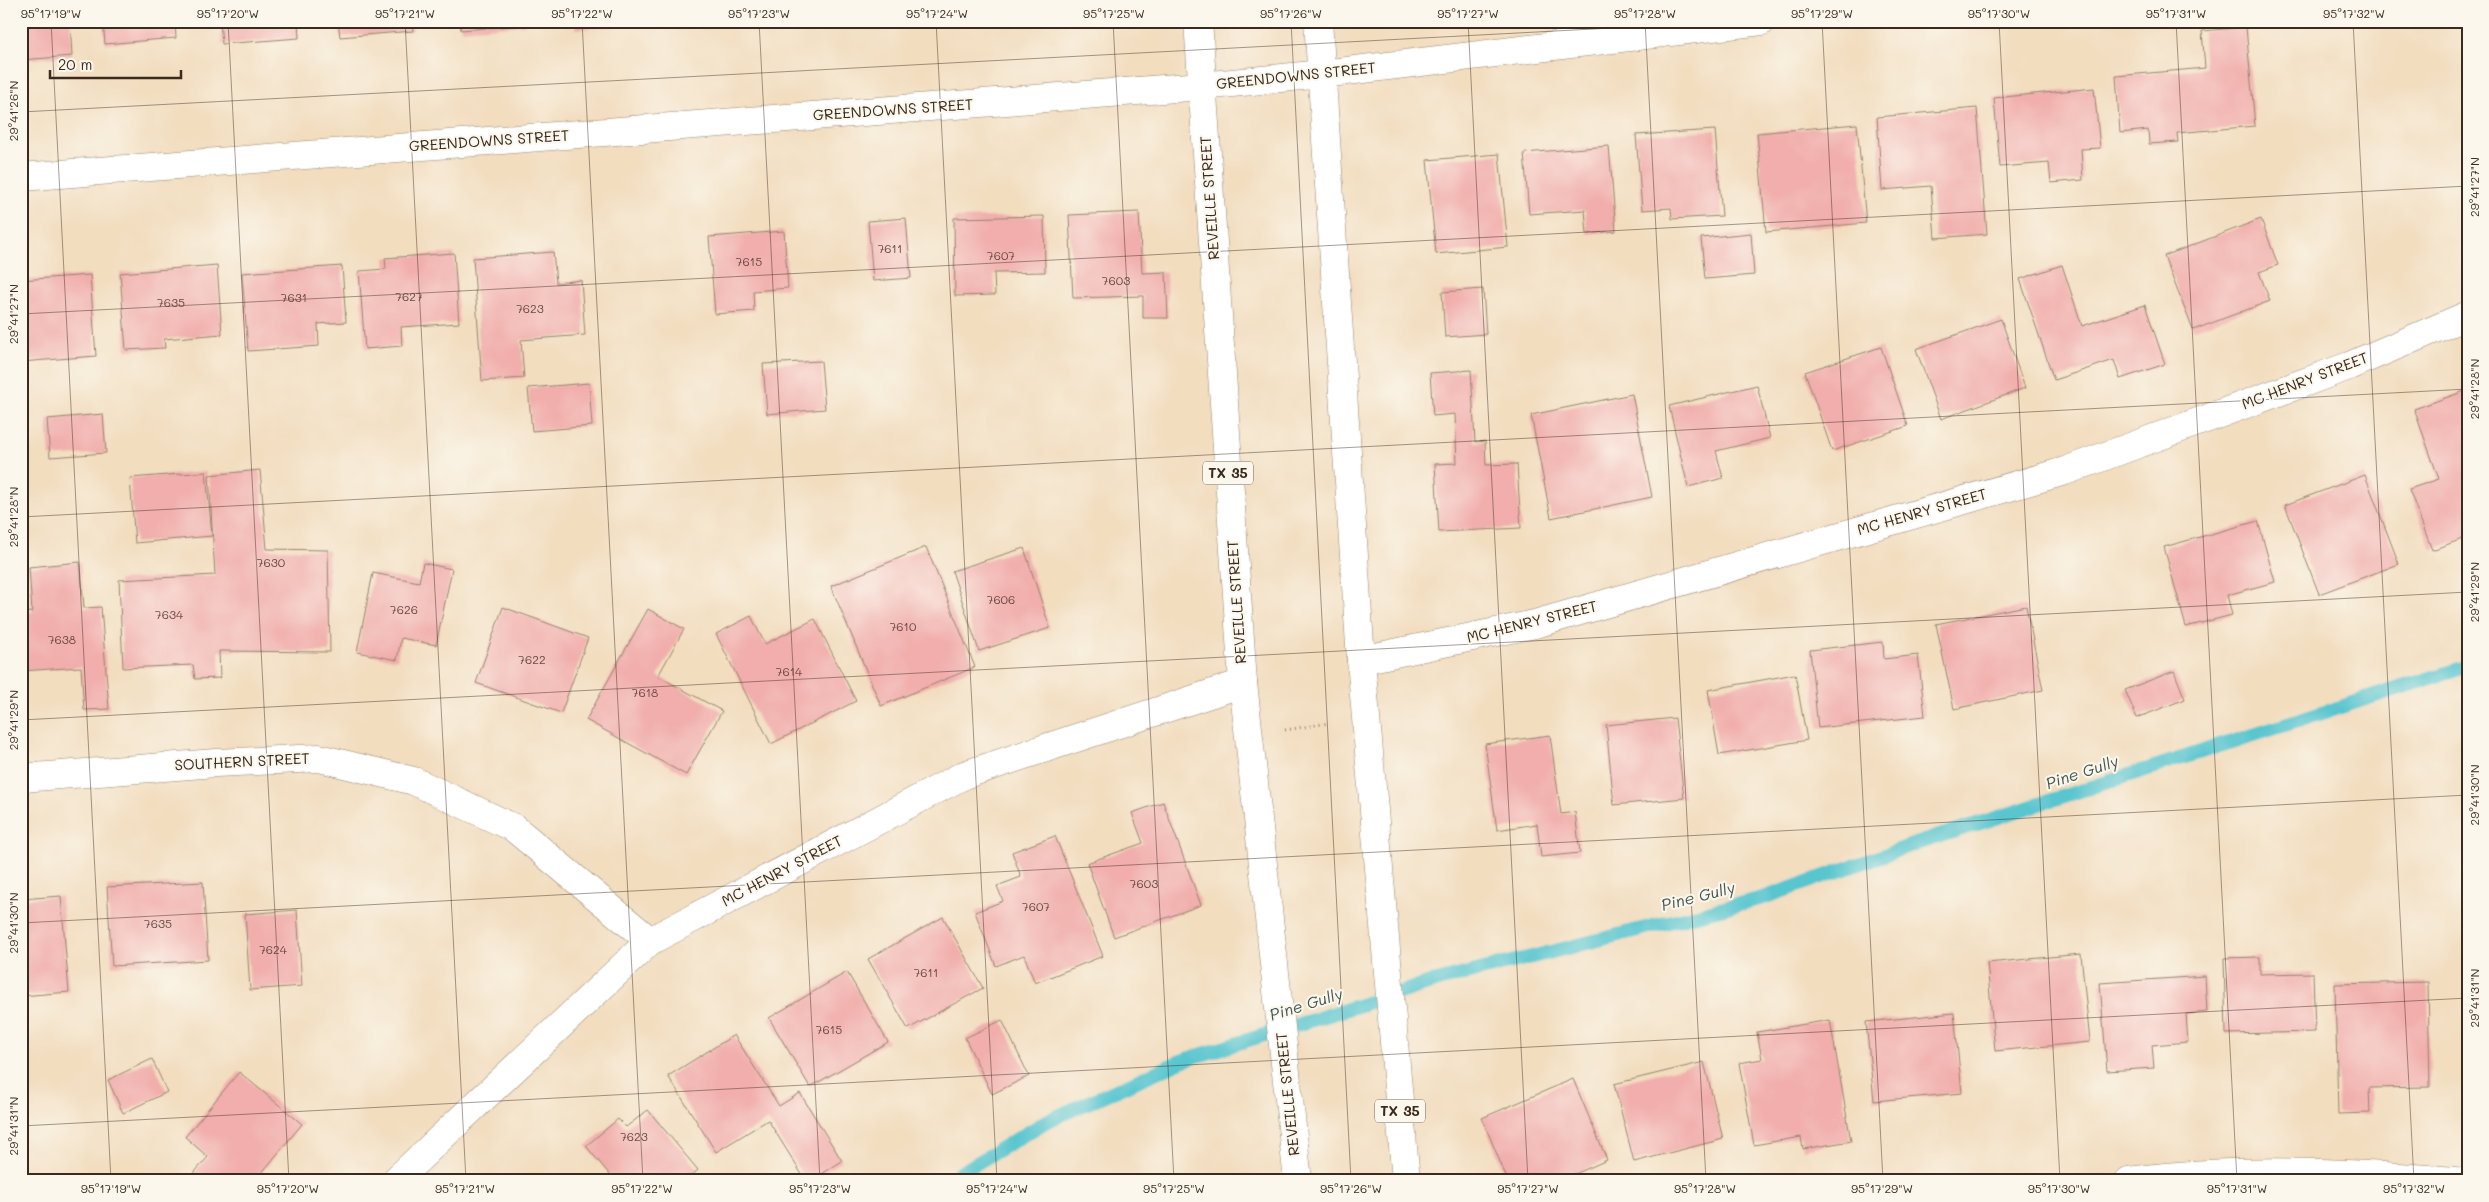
<svg xmlns="http://www.w3.org/2000/svg" width="2489" height="1202" viewBox="0 0 2489 1202" font-family="Mali,sans-serif">
	<style>
		.lines { fill: none; stroke-linecap: round; stroke-linejoin: round }
		.stream { stroke: #58c5cf; stroke-width: 14 }
		.building { fill: #f1aeac }
		.minor-casing { stroke: #96846e; stroke-width: 29 }
		.primary-casing { stroke: #96846e; stroke-width: 29 }
		.path { stroke: #96846e; stroke-width: 3; stroke-dasharray: 1 4; stroke-linecap: butt }
		.minor { stroke: #fff; stroke-width: 28 }
		.primary { stroke: #fff; stroke-width: 28 }
		.ticks { fill: none; stroke: #3b2a1e; stroke-width: 1; stroke-opacity: 0.45 }
		.labels { text-anchor: middle; stroke-width: 4; stroke-linejoin: round; paint-order: stroke }
		.number-label { font-size: 12px; fill: #684b42 }
		.shield { fill: #fbf7ec; stroke: #75685c; stroke-width: 1 }
		.shield-label { font-size: 14px; font-weight: bold; fill: #3b2a1e }
		.street-label { font-size: 15px; fill: #3b2a1e; stroke: #fbf7ec }
		.water-label { font-size: 16px; font-style: italic; fill: #445853; stroke: #fbf7ec }
		.neatline { fill: none; stroke: #3b2a1e; stroke-width: 2 }
		.ticks-label { font-size: 12px; text-anchor: middle; fill: #3b2a1e }
	</style>
	<rect width="100%" height="100%" fill="#fbf7ec"/>
	<filter id="ink" filterUnits="userSpaceOnUse"><feTurbulence type="fractalNoise" baseFrequency=".02" numOctaves="2"/><feDisplacementMap in="SourceGraphic" scale="10" xChannelSelector="R" yChannelSelector="G"/><feConvolveMatrix kernelMatrix="1 2 1 2 8 2 1 2 1" color-interpolation-filters="sRGB"/></filter>
	<filter id="wash" filterUnits="userSpaceOnUse"><feTurbulence type="fractalNoise" baseFrequency=".0096" numOctaves="4" result="noise"/><feDisplacementMap in="SourceGraphic" scale="20" xChannelSelector="R" yChannelSelector="G"/><feGaussianBlur stdDeviation="1.12" result="paint"/><feColorMatrix in="noise" values="0 0 0 0 0 0 0 0 0 0 0 0 0 0 0 0 0 1.4 0 .05"/><feComposite in="paint" operator="in"/></filter>
	<g filter="url(#wash)">
		<rect width="100%" height="100%" fill="#f2ddbf"/>
		<g class="lines">
			<path class="stream" d="M947,1181L1047,1121L1181,1061L1437,981L1763,898L1915,844L2468,666"/>
		</g>
		<g id="blocks">
			<path class="building" d="M21,21H70L72,56L21,60Z
				M103,21H175L176,38L105,44Z
				M220,21H298L299,38L222,44Z
				M338,21H412L413,31L340,37Z
				M460,21H524L525,25L461,30Z
				M576,21H649V23L576,29Z
				M2246,27L2255,126L2177,133L2178,142L2149,144L2148,130L2120,133L2116,76L2205,68L2202,31Z
				M2094,88L2100,148L2081,149L2083,180L2051,183L2049,163L2000,167L1994,98Z
				M1977,108L1987,234L1935,238L1931,186L1882,190L1877,117Z
				M1857,124L1866,223L1766,232L1757,133Z
				M1715,130L1722,216L1672,219L1671,208L1642,210L1636,135Z
				M1609,146L1616,231L1587,234L1585,210L1529,214L1524,153Z
				M1499,154L1508,247L1436,254L1427,160Z
				M1139,212L1142,273L1166,272L1168,318H1143V296L1073,298L1069,215Z
				M1044,216L1045,272L994,273L995,295L955,296L954,218Z
				M906,218L911,278L873,281L868,221Z
				M2261,219L2278,265L2259,272L2270,301L2193,330L2164,256Z
				M784,231L788,288L753,291L754,311L715,314L709,237Z
				M1751,233L1754,275L1705,279L1701,238Z
				M553,252L556,283L581,280L585,335L521,340L524,378L482,381L473,258Z
				M454,253L459,323L401,327L402,346L365,349L359,271L386,269L385,258Z
				M217,265L222,334L164,339L165,348L126,350L120,273Z
				M2062,265L2082,326L2145,305L2165,364L2120,379L2114,360L2054,380L2020,279Z
				M342,266L346,322L318,324L319,346L248,351L242,273Z
				M90,275L96,356L21,362V280Z
				M1483,289L1486,334L1445,337L1442,292Z
				M2001,319L2025,388L1941,419L1916,349Z
				M1881,347L1908,426L1832,451L1805,372Z
				M821,361L825,409L767,414L763,364Z
				M1471,370L1475,442L1485,441L1486,465L1517,464L1521,528L1439,532L1435,464L1457,463L1455,414L1433,416L1430,373Z
				M589,383L592,426L532,431L528,388Z
				M1757,385L1770,438L1716,451L1723,478L1688,487L1669,406Z
				M2465,391L2468,399V537L2432,550L2409,489L2439,479L2414,409Z
				M1632,394L1652,497L1551,518L1531,415Z
				M103,414L106,453L50,457L47,419Z
				M260,470L267,549L328,550L330,652L219,651L220,678L195,679L193,665L123,668L119,580L215,575L209,475Z
				M206,472L212,536L135,543L130,478Z
				M2365,475L2399,564L2319,594L2285,505Z
				M2258,521L2275,582L2227,595L2232,615L2186,627L2164,547Z
				M926,547L975,667L881,706L831,586Z
				M1024,548L1050,628L979,651L952,571Z
				M80,562L84,608L101,607L109,709L84,710L81,667L21,671V613L32,612L29,567Z
				M423,563L452,569L436,645L401,638L397,660L357,652L373,573L419,582Z
				M2026,606L2043,690L1954,709L1936,624Z
				M503,607L588,638L561,713L476,683Z
				M648,609L684,629L658,676L722,711L686,775L586,720Z
				M751,616L765,644L815,619L856,701L771,744L716,634Z
				M1883,642L1884,659L1918,655L1925,716L1818,728L1810,650Z
				M2174,671L2185,699L2137,718L2125,690Z
				M1795,674L1807,740L1719,755L1708,690Z
				M1675,718L1684,798L1614,805L1606,725Z
				M1550,735L1561,814L1575,812L1580,853L1541,857L1537,824L1497,830L1485,744Z
				M1163,802L1201,905L1114,937L1087,863L1143,843L1132,813Z
				M1055,836L1103,956L1035,983L1024,955L996,966L975,912L1003,901L997,886L1021,877L1012,852Z
				M203,882L208,960L112,966L107,887Z
				M61,896L69,992L21,996V899Z
				M297,910L302,986L250,990L245,914Z
				M943,917L983,988L908,1029L868,959Z
				M2081,954L2090,1042L1995,1051L1987,963Z
				M2260,957V974L2313,973L2315,1032L2226,1034L2224,958Z
				M847,972L888,1042L810,1087L769,1018Z
				M2205,976L2207,1012L2186,1014L2188,1042L2152,1045L2154,1068L2107,1071L2100,983Z
				M2428,982L2430,1087L2369,1088L2370,1113L2338,1114L2335,984Z
				M1954,1013L1962,1093L1874,1101L1866,1022Z
				M1002,1020L1029,1076L992,1094L965,1038Z
				M1830,1020L1851,1141L1803,1149L1801,1137L1754,1145L1739,1063L1762,1059L1757,1032Z
				M734,1035L779,1106L800,1093L842,1161L811,1181H806L768,1120L716,1152L668,1076Z
				M152,1059L167,1092L123,1113L108,1080Z
				M1704,1062L1723,1139L1634,1162L1614,1084Z
				M239,1072L302,1124L255,1181H203L194,1173L208,1157L185,1137Z
				M1573,1079L1607,1160L1559,1181H1508L1482,1118Z
				M648,1110L698,1170L685,1181H615L586,1146L618,1119L626,1127Z"/>
		</g>
	</g>
	<g filter="url(#ink)">
		<use href="#blocks" fill-opacity="0" stroke="#96846e" stroke-width="1"/>
		<g class="lines">
			<g class="minor-casing">
				<path id="minor" d="M21,177L1202,86L1322,74L1762,21
					M1361,660L1535,624L2065,471L2349,366L2468,315
					M21,778L216,763L319,758L414,781L514,828L650,941
					M395,1181L650,941L964,775L1243,683
					M2129,1181C2237,1167 2347,1172 2455,1181"/>
			</g>
			<g class="primary-casing">
				<path id="primary" d="M1198,21L1243,683L1298,1181
					M1318,21L1361,660L1406,1181"/>
			</g>
			<path class="path" d="M1285,730L1329,723"/>
			<use href="#minor" class="minor"/>
			<use href="#primary" class="primary"/>
		</g>
	</g>
	<path class="ticks" d="M51,21L111,1181M228,21L289,1181M405,21L466,1181M582,21L643,1181M759,21L820,1181M936,21L997,1181M1113,21L1174,1181M1291,21L1351,1181M1468,21L1528,1181M1645,21L1706,1181M1822,21L1883,1181M1999,21L2060,1181M2176,21L2237,1181M2353,21L2414,1181M21,112L1745,21M21,314L2468,186M21,517L2468,389M21,720L2468,592M21,923L2468,795M21,1126L2468,998"/>
	<g class="labels">
		<g class="number-label">
			<text x="890" y="253">7611</text>
			<text x="1001" y="260">7607</text>
			<text x="749" y="266">7615</text>
			<text x="1116" y="285">7603</text>
			<text x="409" y="301">7627</text>
			<text x="294" y="302">7631</text>
			<text x="171" y="307">7635</text>
			<text x="530" y="313">7623</text>
			<text x="271" y="567">7630</text>
			<text x="1001" y="604">7606</text>
			<text x="404" y="614">7626</text>
			<text x="169" y="619">7634</text>
			<text x="903" y="631">7610</text>
			<text x="62" y="644">7638</text>
			<text x="532" y="664">7622</text>
			<text x="789" y="676">7614</text>
			<text x="645" y="697">7618</text>
			<text x="1144" y="888">7603</text>
			<text x="1036" y="911">7607</text>
			<text x="158" y="928">7635</text>
			<text x="273" y="954">7624</text>
			<text x="926" y="977">7611</text>
			<text x="829" y="1034">7615</text>
			<text x="634" y="1141">7623</text>
		</g>
		<g class="shield">
			<rect x="1203" y="461.5" width="50" height="23" rx="4"/>
			<rect x="1375" y="1099.5" width="50" height="23" rx="4"/>
		</g>
		<g class="shield-label">
			<text x="1228" y="478">TX 35</text>
			<text x="1400" y="1116">TX 35</text>
		</g>
		<g class="street-label">
			<text transform="translate(1296 76) rotate(-6)" y="5">GREENDOWNS STREET</text>
			<text transform="translate(893 110) rotate(-4)" y="5">GREENDOWNS STREET</text>
			<text transform="translate(489 141) rotate(-4)" y="5">GREENDOWNS STREET</text>
			<text transform="translate(1210 198) rotate(-94)" y="5">REVEILLE STREET</text>
			<text transform="translate(2305 381) rotate(-21)" y="5">MC HENRY STREET</text>
			<text transform="translate(1922 512) rotate(-16)" y="5">MC HENRY STREET</text>
			<text transform="translate(1237 602) rotate(-94)" y="5">REVEILLE STREET</text>
			<text transform="translate(1532 622) rotate(-14)" y="5">MC HENRY STREET</text>
			<text transform="translate(242 762) rotate(-3)" y="5">SOUTHERN STREET</text>
			<text transform="translate(782 871) rotate(-28)" y="5">MC HENRY STREET</text>
			<text transform="translate(1288 1094) rotate(-96)" y="5">REVEILLE STREET</text>
		</g>
		<g class="water-label">
			<text transform="translate(2082 772) rotate(-18)" y="6">Pine Gully</text>
			<text transform="translate(1698 896) rotate(-14)" y="6">Pine Gully</text>
			<text transform="translate(1306 1004) rotate(-17)" y="6">Pine Gully</text>
		</g>
	</g>
	<rect width="2489" height="1202" fill="none" stroke="#fbf7ec" stroke-width="55"/>
	<path d="M50 70v8h131v-8" fill="none" stroke="#3b2a1e" stroke-width="2.5"/>
	<text x="58" y="70" font-size="15" fill="#3b2a1e" stroke="#fbf7ec" stroke-width="4" paint-order="stroke">20 m</text>
	<rect x="28" y="28" width="2434" height="1146" class="neatline"/>
	<g class="ticks-label">
		<text x="51" y="18">95°17'19"W</text>
		<text x="228" y="18">95°17'20"W</text>
		<text x="405" y="18">95°17'21"W</text>
		<text x="582" y="18">95°17'22"W</text>
		<text x="759" y="18">95°17'23"W</text>
		<text x="937" y="18">95°17'24"W</text>
		<text x="1114" y="18">95°17'25"W</text>
		<text x="1291" y="18">95°17'26"W</text>
		<text x="1468" y="18">95°17'27"W</text>
		<text x="1645" y="18">95°17'28"W</text>
		<text x="1822" y="18">95°17'29"W</text>
		<text x="1999" y="18">95°17'30"W</text>
		<text x="2176" y="18">95°17'31"W</text>
		<text x="2354" y="18">95°17'32"W</text>
		<text transform="translate(14 111) rotate(-90)" y="4">29°41'26"N</text>
		<text transform="translate(2475 187) rotate(-90)" y="4">29°41'27"N</text>
		<text transform="translate(14 314) rotate(-90)" y="4">29°41'27"N</text>
		<text transform="translate(2475 389) rotate(-90)" y="4">29°41'28"N</text>
		<text transform="translate(14 517) rotate(-90)" y="4">29°41'28"N</text>
		<text transform="translate(2475 592) rotate(-90)" y="4">29°41'29"N</text>
		<text transform="translate(14 720) rotate(-90)" y="4">29°41'29"N</text>
		<text transform="translate(2475 795) rotate(-90)" y="4">29°41'30"N</text>
		<text transform="translate(14 923) rotate(-90)" y="4">29°41'30"N</text>
		<text transform="translate(2475 998) rotate(-90)" y="4">29°41'31"N</text>
		<text transform="translate(14 1126) rotate(-90)" y="4">29°41'31"N</text>
		<text x="111" y="1193">95°17'19"W</text>
		<text x="288" y="1193">95°17'20"W</text>
		<text x="465" y="1193">95°17'21"W</text>
		<text x="642" y="1193">95°17'22"W</text>
		<text x="820" y="1193">95°17'23"W</text>
		<text x="997" y="1193">95°17'24"W</text>
		<text x="1174" y="1193">95°17'25"W</text>
		<text x="1351" y="1193">95°17'26"W</text>
		<text x="1528" y="1193">95°17'27"W</text>
		<text x="1705" y="1193">95°17'28"W</text>
		<text x="1882" y="1193">95°17'29"W</text>
		<text x="2059" y="1193">95°17'30"W</text>
		<text x="2237" y="1193">95°17'31"W</text>
		<text x="2414" y="1193">95°17'32"W</text>
	</g>
</svg>
